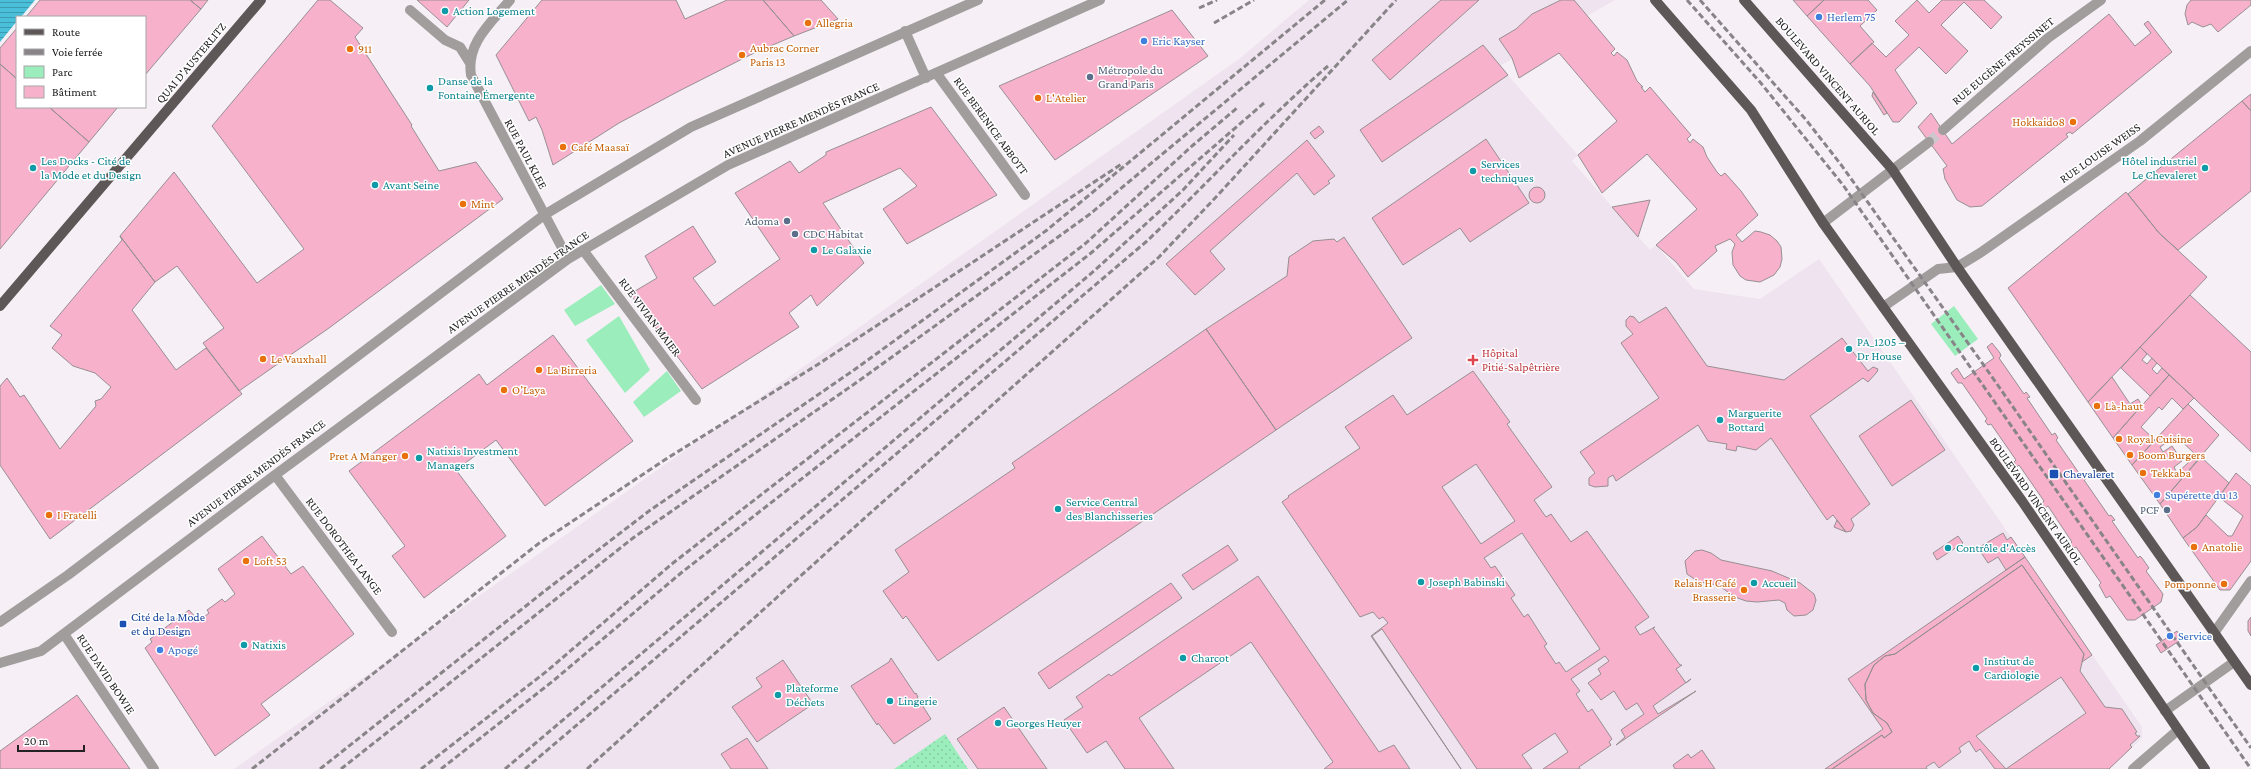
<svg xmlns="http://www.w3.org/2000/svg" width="2251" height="769" viewBox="0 0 2251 769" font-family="'Crimson Pro',serif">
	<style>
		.built { fill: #eee3ef }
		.green { fill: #9bedbc }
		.park { fill: url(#park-dots) }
		.water { fill: url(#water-rules) }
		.building { fill: #f8b1cb; stroke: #978f92; fill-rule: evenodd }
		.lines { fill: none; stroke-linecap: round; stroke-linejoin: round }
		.minor-tunnel { stroke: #ccc7cc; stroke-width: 10; stroke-dasharray: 10 5; stroke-linecap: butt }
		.minor { stroke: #a19d9d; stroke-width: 10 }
		.major { stroke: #5e5757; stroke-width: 10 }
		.rail { stroke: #888488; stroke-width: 3; stroke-dasharray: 6 3; stroke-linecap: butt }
		.culture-dot { fill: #0f9aa8; stroke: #fff; stroke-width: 1.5 }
		.shop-dot { fill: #3f7fe0; stroke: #fff; stroke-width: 1.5 }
		.food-dot { fill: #e8710a; stroke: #fff; stroke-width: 1.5 }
		.service-dot { fill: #5c6f8a; stroke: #fff; stroke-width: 1.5 }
		.health-dot { fill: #e0444e; stroke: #fff; stroke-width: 1.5 }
		.transit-dot { fill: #1a4fb4; stroke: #fff; stroke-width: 1.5 }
		.labels { text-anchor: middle; stroke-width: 3; stroke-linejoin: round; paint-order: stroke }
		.culture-label { font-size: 12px; fill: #0d838f; stroke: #fff; text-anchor: start }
		.shop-label { font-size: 12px; fill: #366cbe; stroke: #fff; text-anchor: start }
		.food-label { font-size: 12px; fill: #c56008; stroke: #fff; text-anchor: start }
		.street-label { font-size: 12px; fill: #232123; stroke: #fff }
		.service-label { font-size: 12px; fill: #4e5e75; stroke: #fff; text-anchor: start }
		.health-label { font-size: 12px; fill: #be3a42; stroke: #fff; text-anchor: start }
		.transit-label { font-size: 12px; fill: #164399; stroke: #fff; text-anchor: start }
	</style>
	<defs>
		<pattern id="park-dots" width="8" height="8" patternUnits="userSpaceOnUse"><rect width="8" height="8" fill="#9bedbc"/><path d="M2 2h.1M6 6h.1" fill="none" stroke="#85cba1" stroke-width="1.8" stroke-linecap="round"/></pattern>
		<pattern id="water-rules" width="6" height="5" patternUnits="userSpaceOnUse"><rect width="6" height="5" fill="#49bfda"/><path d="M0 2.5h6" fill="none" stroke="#3c9bb0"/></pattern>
	</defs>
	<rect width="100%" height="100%" fill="#f6f0f6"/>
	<path class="built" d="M1309,0H1615L1500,66L1578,155L1572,161L1650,250L1656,245L1694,289L1760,299L1819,259L2142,727V738L2109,769H234L1239,59Z"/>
	<path class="green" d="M601,285L615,304L575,326L564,310Z
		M1954,306L1978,339L1955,356L1931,324Z
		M619,316L650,370L625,393L586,340Z
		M667,371L681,391L644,417L633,402Z"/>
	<path class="park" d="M945,734L968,769H894Z"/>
	<path class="water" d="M0,0H35L21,17H17V21L0,42Z"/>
	<path class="building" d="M40,0H190L201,9L145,75V17H26Z
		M190,0H208L201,9Z
		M318,0H330L363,28L355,37L412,125L411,126L439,171L476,162L503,199L329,328L239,391L203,343L224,328L177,266L155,282L120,236L174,172L257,283L304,249L212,126Z
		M417,0H469L447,27Z
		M542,0H676L685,19L727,0H763L794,36L756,52L679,91L619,123L553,165L542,130L536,117L529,121L496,55Z
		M763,0H821L838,19L794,36Z
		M1441,0H1479L1390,80L1372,60Z
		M1561,0H1574L1615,49L1611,53L1614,56L1617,52L1627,60L1637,81L1643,87H1641L1645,92L1650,87L1691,135L1687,139L1690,143L1693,139L1703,147L1707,157L1717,172L1721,176L1725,173L1741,191L1758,215L1736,235L1742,242L1755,231L1761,232L1770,235L1777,241L1781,247L1782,259L1780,267L1774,275L1760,282L1746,280L1740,276L1733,265L1732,252L1735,244L1730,239L1715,246L1717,251L1688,277L1676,262L1656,245L1697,209L1647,154L1602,193L1578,155L1617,121L1559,53L1519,78L1512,58L1499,39L1516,29L1532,14Z
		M1793,0H1824L1807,16Z
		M1824,0H1868L1877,10L1860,26L1874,42L1850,64L1807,16Z
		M1917,0L1929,13L1942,0H1984L2002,17L1991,29L1964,2L1941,25L1968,51L1946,74L1919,47L1895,70L1917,103L1899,122H1893L1870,86L1850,64L1872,43L1886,57L1909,35L1895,21Z
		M2191,0H2251V5L2218,32L2211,24L2203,27L2192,22L2188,25L2185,14L2187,5Z
		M1172,10L1208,56L1055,160L999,86Z
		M2109,14L2135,46L2151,33L2144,24L2148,21L2172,52L2072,134L2070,132L2066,134L2068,137L1982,206L1970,207L1957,200L1945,179L1943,169L1947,166L1918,127L1931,113L1952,144Z
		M17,28V79L0,64V48Z
		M1483,45L1508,75L1382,162L1360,130Z
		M0,64L17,79V107H49L89,142L0,249Z
		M1873,92L1887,113L1884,115L1872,96Z
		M2251,94V111L2242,101Z
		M2242,101L2251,111V191L2178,250L2159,233L2128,194Z
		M49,107H118L89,142Z
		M931,107L997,195L907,244L883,209L917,186L900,168L823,203L864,263L817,306L811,295L789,313L799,327L702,389L630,294L657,278L645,256L693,226L716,262L693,278L714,306L780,259L735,193L790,161L799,173L826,155V152Z
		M1319,126L1324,132L1315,139L1310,133Z
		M1486,139L1529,203L1470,242L1460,228L1403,265L1372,218Z
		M1307,140L1335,176L1328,181L1330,183L1314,195L1297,173L1210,251L1225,269L1195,295L1166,264Z
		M1529 195a8 8 0 1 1 16 0a8 8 0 1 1-16 0Z
		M2126,192L2159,233L2207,277L2088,402L2008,288Z
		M1650,200L1638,237L1612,207Z
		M120,236L155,282L132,310L176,370L206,348L242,394L50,539L0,465V386L7,378L20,397L24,395L60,449L96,406L95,401L101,399L111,387L95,373L73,366L52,348L62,335L50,326L122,240Z
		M1344,237L1412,338L1276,430L1206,329L1287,276L1289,257L1313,241L1334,239L1337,242Z
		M2190,295L2251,352V452L2140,347Z
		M1666,307L1707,366L1784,380L1842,338L1868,371L1873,367L1878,369L1877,372L1868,382L1863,378L1810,416L1870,504L1851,519L1854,525L1851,531L1846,532L1833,515L1827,520L1771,438L1756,450L1737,446L1736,451L1726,449L1727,444L1708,441L1698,425L1616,481L1613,475L1608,478V486L1595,487L1589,485V478L1595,473L1580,452L1659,398L1621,343L1633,334L1626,326V320L1630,316L1634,317L1639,323Z
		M1206,329L1276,430L938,661L906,616L903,619L883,591L909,572L895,550L1015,468L1012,463Z
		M553,335L633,441L545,506L496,440L456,470L506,536L424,598L392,556L405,546L349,471L479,374L487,385Z
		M1992,343L2000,353L2001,356L1999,358L2024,394L2026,392L2030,397L2027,398L2052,435L2055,433L2058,438L2056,440L2081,476L2083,474L2086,479L2084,480L2109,516L2111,515L2115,520L2112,521L2138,558L2140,556L2142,558L2149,568L2146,571L2163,594L2161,602L2135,620H2127L2110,596L2106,598L2099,585L2101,583L2076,547L2074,548L2070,544L2072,542L2048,506L2045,508L2042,503L2044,501L2019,465L2017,467L2014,462L2016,460L1991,424L1988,425L1985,421L1987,419L1962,383H1958L1951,373L1957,368L1964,379L1994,358L1987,347Z
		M2140,347L2147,354L2142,360L2147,364L2152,358L2157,363L2152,369L2157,374L2162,368L2169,375L2150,396L2121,368Z
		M1473,371L1510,422L1507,424L1511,430L1552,487L1534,500L1546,517L1551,514L1571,542L1587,531L1649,617L1635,627L1640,635L1655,627L1653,628L1680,665H1682L1676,669L1686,683L1691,679L1653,706L1658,714L1696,691L1616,745L1625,737L1621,730L1644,714L1637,703L1626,710L1614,691L1601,700L1588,683L1601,674L1598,669L1609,661L1605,656L1571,679L1580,691L1576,694L1588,712L1592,709L1612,739L1609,742L1611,745L1579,767L1580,769H1543L1568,752L1555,733L1522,755L1532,769H1477L1382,629L1372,636L1461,769L1371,636L1388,623L1383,617L1379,619L1373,612L1360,617L1282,502L1289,497L1288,496L1360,448L1345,427L1393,395L1407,415ZM1476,464L1515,521L1481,544L1442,487ZM1522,533L1600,649L1566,672L1559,662L1556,664L1544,646L1547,644L1528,614L1524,617L1511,598L1515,595L1495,566L1491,568L1484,558Z
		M2169,375L2194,398L2183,409L2172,398L2162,410L2159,407L2141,427L2155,440L2132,465L2113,438Z
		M2112,377L2130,404L2138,399L2142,405L2113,438L2088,402Z
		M1911,400L1945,450L1892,486L1859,436Z
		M2188,404L2219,435L2160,504L2132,465ZM2176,436L2196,455L2193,457L2190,454L2187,457L2190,461L2177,473L2174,467L2182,461L2172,446L2163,452L2160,447Z
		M2201,457L2229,483L2197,527L2183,538L2160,504Z
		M2236,473L2251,486V561L2230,590H2220L2183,538L2197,527L2206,515L2228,536H2232L2243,516L2219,497Z
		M1837,520L1846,532L1834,527Z
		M2003,533L2007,540L2011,537L2025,557L2006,570L1998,557L1988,563L1978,548Z
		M262,536L291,574L303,566L354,634L261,704L270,715L215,756L145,648L152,642L150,639L189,610L199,621L209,613L207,610L214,605L222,599L225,602L235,594L218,569Z
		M1958,536L1963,543L1937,560L1933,553Z
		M1228,545L1238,560L1193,590L1182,575Z
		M1702,550L1711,553L1721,560L1772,571L1800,583L1814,594L1816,600L1813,610L1806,615L1794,616L1787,610L1785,603L1779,600L1757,602L1746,601L1735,597L1718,585L1699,582L1687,574L1685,561L1695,551Z
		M2025,557L2092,655L2082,662L2084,654L2022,565L1895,654L1885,656L1874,665L1865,684L1866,700L1873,713L1887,723L1892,732L1884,738L1882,735L1832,769H1825L1883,729L1848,679Z
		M2022,565L2084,654L2080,671L2105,707L2122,709L2137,732L2135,733L2137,736H2140L2130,745L2132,747L2109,769H1995L1980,749L1976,752L1969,741L1959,748L1961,752L1939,768L1934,762L1926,767L1927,769H1832L1882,735L1884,738L1892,732L1887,723L1873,713L1866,700L1865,684L1874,665L1885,656L1895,654ZM2061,677L2086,713L2006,769L1976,736Z
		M1258,576L1379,752L1394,745L1410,769H1324L1333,762L1251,642L1139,718L1174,769H1125L1106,741L1087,753L1064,720L1083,707L1076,697L1109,674L1111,676Z
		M1171,583L1182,598L1049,689L1038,673Z
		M2251,617V636L2248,631V621Z
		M2177,631L2182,639L2161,653L2156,645Z
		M891,658L915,694L916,693L918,697H917L931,719L894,744L878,723L877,725L851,686L889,662Z
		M783,660L813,704L757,742L732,707L762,687L756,678Z
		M77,695L130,769H0V751Z
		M1004,707L1047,769H978L957,739Z
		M747,738L768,769H731L721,754Z
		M1702,750L1715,769H1675L1673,765L1688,754L1691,758Z"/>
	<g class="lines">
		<path class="minor-tunnel" d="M1929,142L1943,130"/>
		<path class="minor" d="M510,0C491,23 466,43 471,75L568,259
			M410,10L445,40L460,47L470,63
			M905,31L926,78
			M937,74L1025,195
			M1943,130L2048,38L2101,0
			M1823,223L1929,142
			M583,250L696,400
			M1883,307L1938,269L1957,267L1980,253L2140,141L2251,51
			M275,475L392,632
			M0,622L68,575L544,215L691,127L978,0
			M2214,633L2251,581
			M64,634L154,769
			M0,663L41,651L275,475L568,259L728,165L1100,0
			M2165,711L2234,662
			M2133,769L2178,730"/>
		<path class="major" d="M1655,0L1751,110L1823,223L2022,501L2205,769
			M1744,0L1892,169L1957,267L2251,685
			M0,306L261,0"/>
		<path class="rail" d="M1687,0L1760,82L1843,185L2251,769
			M1700,0L1807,121L1842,166L1990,374L2251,748
			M1199,8L1217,0
			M1214,23L1254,0
			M252,769L538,544L666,459L817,365L1123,163
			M320,769L546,590L649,511L854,370L1047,230L1325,0
			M341,769L633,538L860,380L1090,214L1348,0
			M421,769L547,671L673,563L1086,243L1192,146L1237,108
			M441,769L553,681L681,573L1091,253L1264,103
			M505,769L1094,271L1183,190L1234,135
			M525,769L1147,241C1208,183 1264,121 1328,66
			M587,769L868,515L1159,257L1217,196L1396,0"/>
	</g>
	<g class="culture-dot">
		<circle cx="445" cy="11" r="4"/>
		<circle cx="430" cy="88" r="4"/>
		<circle cx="33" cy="168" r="4"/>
		<circle cx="2205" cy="168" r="4"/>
		<circle cx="1473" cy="171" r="4"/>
		<circle cx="375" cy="185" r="4"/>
		<circle cx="814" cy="250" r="4"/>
		<circle cx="1849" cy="349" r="4"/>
		<circle cx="1720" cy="420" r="4"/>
		<circle cx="419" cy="458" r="4"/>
		<circle cx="1058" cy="509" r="4"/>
		<circle cx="1948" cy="548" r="4"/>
		<circle cx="1421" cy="582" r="4"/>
		<circle cx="1754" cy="583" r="4"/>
		<circle cx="244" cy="645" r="4"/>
		<circle cx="1183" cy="658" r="4"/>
		<circle cx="1976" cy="668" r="4"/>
		<circle cx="778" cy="695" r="4"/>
		<circle cx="890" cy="701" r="4"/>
		<circle cx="998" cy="723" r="4"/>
	</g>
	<g class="shop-dot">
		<circle cx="1819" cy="17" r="4"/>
		<circle cx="1144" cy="41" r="4"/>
		<circle cx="2157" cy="495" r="4"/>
		<circle cx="2170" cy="636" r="4"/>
		<circle cx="160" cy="650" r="4"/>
	</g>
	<g class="food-dot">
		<circle cx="808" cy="23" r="4"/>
		<circle cx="350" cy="49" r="4"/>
		<circle cx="742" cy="55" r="4"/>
		<circle cx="1038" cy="98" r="4"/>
		<circle cx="2073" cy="122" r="4"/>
		<circle cx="563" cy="147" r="4"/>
		<circle cx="463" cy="204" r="4"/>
		<circle cx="263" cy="359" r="4"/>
		<circle cx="539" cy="370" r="4"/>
		<circle cx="504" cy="390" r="4"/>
		<circle cx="2097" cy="406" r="4"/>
		<circle cx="2119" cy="439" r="4"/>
		<circle cx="2130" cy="455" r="4"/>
		<circle cx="405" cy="456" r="4"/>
		<circle cx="2143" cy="473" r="4"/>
		<circle cx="49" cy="515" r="4"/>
		<circle cx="2194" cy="547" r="4"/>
		<circle cx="246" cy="561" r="4"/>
		<circle cx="2224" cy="584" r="4"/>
		<circle cx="1744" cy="590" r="4"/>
	</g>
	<g class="service-dot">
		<circle cx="1090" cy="77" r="4"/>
		<circle cx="787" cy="221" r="4"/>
		<circle cx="795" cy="234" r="4"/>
		<circle cx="2167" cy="510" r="4"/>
	</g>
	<path class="health-dot" d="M1471 354h4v4h4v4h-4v4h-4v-4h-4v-4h4z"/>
	<g class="transit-dot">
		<rect x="2049" y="469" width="10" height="10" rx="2"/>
		<rect x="119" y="620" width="8" height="8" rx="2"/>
	</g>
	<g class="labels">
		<g class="culture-label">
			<text x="453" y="15">Action Logement</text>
			<text x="438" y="85">Danse de la<tspan x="438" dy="14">Fontaine Émergente</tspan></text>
			<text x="41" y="165">Les Docks - Cité de<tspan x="41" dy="14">la Mode et du Design</tspan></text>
			<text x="2197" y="165" text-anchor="end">Hôtel industriel<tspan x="2197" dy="14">Le Chevaleret</tspan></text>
			<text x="1481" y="168">Services<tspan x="1481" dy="14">techniques</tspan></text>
			<text x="383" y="189">Avant Seine</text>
			<text x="822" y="254">Le Galaxie</text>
			<text x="1857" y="346">PA_1205 –<tspan x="1857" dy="14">Dr House</tspan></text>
			<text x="1728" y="417">Marguerite<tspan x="1728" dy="14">Bottard</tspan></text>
			<text x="427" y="455">Natixis Investment<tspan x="427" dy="14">Managers</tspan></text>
			<text x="1066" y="506">Service Central<tspan x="1066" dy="14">des Blanchisseries</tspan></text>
			<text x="1956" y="552">Contrôle d'Accès</text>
			<text x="1429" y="586">Joseph Babinski</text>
			<text x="1762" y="587">Accueil</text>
			<text x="252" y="649">Natixis</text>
			<text x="1191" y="662">Charcot</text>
			<text x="1984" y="665">Institut de<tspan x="1984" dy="14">Cardiologie</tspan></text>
			<text x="786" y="692">Plateforme<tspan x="786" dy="14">Déchets</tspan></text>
			<text x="898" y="705">Lingerie</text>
			<text x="1006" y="727">Georges Heuyer</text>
		</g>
		<g class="shop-label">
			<text x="1827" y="21">Herlem 75</text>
			<text x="1152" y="45">Eric Kayser</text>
			<text x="2165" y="499">Supérette du 13</text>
			<text x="2178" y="640">Service</text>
			<text x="168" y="654">Apogé</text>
		</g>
		<g class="food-label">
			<text x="816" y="27">Allegria</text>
			<text x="750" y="52">Aubrac Corner<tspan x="750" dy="14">Paris 13</tspan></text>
			<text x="358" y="53">911</text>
			<text x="1046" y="102">L'Atelier</text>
			<text x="2065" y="126" text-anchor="end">Hokkaido8</text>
			<text x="571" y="151">Café Maasaï</text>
			<text x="471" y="208">Mint</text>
			<text x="271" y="363">Le Vauxhall</text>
			<text x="547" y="374">La Birreria</text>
			<text x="512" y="394">O’Laya</text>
			<text x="2105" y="410">Là-haut</text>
			<text x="2127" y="443">Royal Cuisine</text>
			<text x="2138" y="459">Boom Burgers</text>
			<text x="397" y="460" text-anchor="end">Pret A Manger</text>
			<text x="2151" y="477">Tekkaba</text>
			<text x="57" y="519">I Fratelli</text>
			<text x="2202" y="551">Anatolie</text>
			<text x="254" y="565">Loft 53</text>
			<text x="1736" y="587" text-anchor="end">Relais H Café<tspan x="1736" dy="14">Brasserie</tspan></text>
			<text x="2216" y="588" text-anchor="end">Pomponne</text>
		</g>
		<g class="street-label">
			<text transform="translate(2003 61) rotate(-40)" y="4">RUE EUGÈNE FREYSSINET</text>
			<text transform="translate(191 63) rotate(-50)" y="4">QUAI D'AUSTERLITZ</text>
			<text transform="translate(1828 76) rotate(49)" y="4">BOULEVARD VINCENT AURIOL</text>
			<text transform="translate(801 120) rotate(-24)" y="4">AVENUE PIERRE MENDÈS FRANCE</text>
			<text transform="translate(991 126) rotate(54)" y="4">RUE BERENICE ABBOTT</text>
			<text transform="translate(2100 153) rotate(-35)" y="4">RUE LOUISE WEISS</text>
			<text transform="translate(526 154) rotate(62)" y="4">RUE PAUL KLEE</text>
			<text transform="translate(518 282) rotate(-35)" y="4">AVENUE PIERRE MENDÈS FRANCE</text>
			<text transform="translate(650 317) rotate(53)" y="4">RUE VIVIAN MAIER</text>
			<text transform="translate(256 473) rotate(-37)" y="4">AVENUE PIERRE MENDÈS FRANCE</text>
			<text transform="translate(2036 501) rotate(55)" y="4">BOULEVARD VINCENT AURIOL</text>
			<text transform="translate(344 546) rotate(53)" y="4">RUE DOROTHEA LANGE</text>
			<text transform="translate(106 674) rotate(56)" y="4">RUE DAVID BOWIE</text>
		</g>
		<g class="service-label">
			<text x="1098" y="74">Métropole du<tspan x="1098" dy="14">Grand Paris</tspan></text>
			<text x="779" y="225" text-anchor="end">Adoma</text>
			<text x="803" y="238">CDC Habitat</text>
			<text x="2159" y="514" text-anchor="end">PCF</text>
		</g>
		<g class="health-label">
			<text x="1482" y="357">Hôpital<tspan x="1482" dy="14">Pitié-Salpêtrière</tspan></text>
		</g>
		<g class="transit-label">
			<text x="2063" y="478">Chevaleret</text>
			<text x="131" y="621">Cité de la Mode<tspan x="131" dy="14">et du Design</tspan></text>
		</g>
	</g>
	<rect x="16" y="16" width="130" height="92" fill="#ffffff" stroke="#a7a6a7"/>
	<rect x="24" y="29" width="20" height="6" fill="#5e5757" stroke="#a7a6a7"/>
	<text x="52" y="36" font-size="12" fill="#232123">Route</text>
	<rect x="24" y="49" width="20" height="6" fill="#888488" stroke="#a7a6a7"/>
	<text x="52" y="56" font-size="12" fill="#232123">Voie ferrée</text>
	<rect x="24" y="66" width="20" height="12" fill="#9bedbc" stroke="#a7a6a7"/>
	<text x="52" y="76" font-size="12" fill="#232123">Parc</text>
	<rect x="24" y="86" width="20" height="12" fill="#f8b1cb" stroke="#a7a6a7"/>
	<text x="52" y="96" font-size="12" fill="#232123">Bâtiment</text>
	<path d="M18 745v6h66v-6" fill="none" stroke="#232123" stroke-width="2"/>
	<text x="24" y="745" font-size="12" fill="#232123" stroke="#ffffff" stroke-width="3" paint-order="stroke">20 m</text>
</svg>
